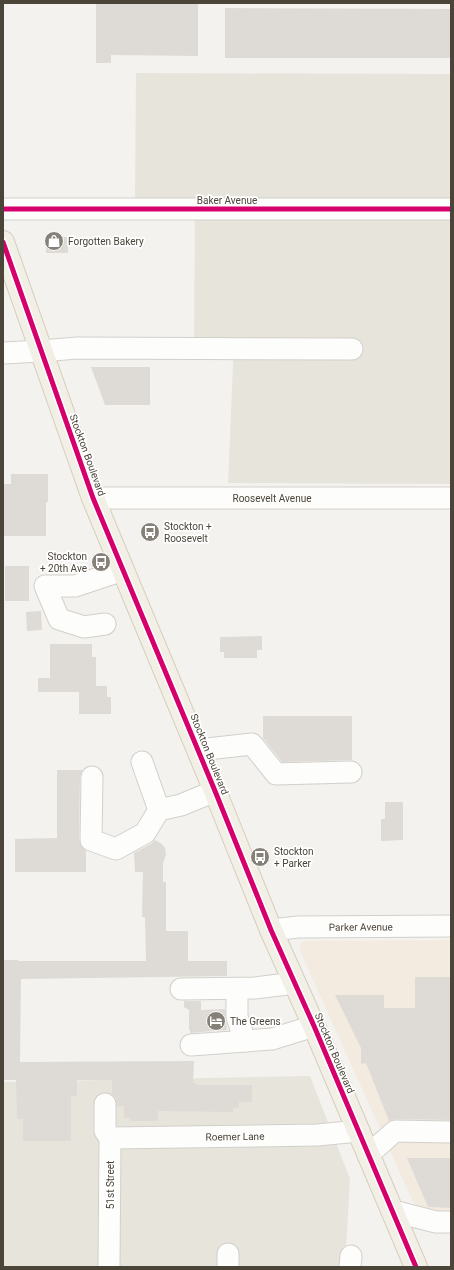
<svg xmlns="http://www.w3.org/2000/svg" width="454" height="1270" viewBox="0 0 454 1270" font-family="Roboto,sans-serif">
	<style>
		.residential { fill: #e7e4dc }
		.commercial { fill: #f3ebdf }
		.building { fill: #dedbd6 }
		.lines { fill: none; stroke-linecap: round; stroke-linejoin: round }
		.minor-casing { stroke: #d2d0cb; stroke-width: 23 }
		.major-casing { stroke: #d6cebb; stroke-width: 24 }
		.minor { stroke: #fdfdfc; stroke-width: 21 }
		.major { stroke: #f2efe6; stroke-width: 22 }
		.cycleway-casing { stroke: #fff; stroke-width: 8 }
		.cycleway { stroke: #d6006c; stroke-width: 5 }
		.labels { text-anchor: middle; stroke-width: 3.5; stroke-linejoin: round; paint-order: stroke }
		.street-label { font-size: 10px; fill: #4b4439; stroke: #fff }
		.poi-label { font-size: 10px; fill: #4b4439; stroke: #fff; text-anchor: start }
	</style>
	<rect width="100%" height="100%" fill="#f4f2ee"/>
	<path class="residential" d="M136,73L451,74V484L228,483L234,342H194L195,200L135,201Z
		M310,1076L350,1179L345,1267H3V1082Z"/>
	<path class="commercial" d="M451,940V1211H434L421,1209L413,1202L300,951V947L302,942L305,941Z"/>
	<path class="building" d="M96,3H198V56L111,55V63H96Z
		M225,8L451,9V58H225Z
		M46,236L68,237V253H46Z
		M91,367H150V405H105Z
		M11,474H48V502H46V536H3V484H11Z
		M5,566H29V601H5Z
		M41,611L42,630L27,631L26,612Z
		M262,636V650H257V658H224V652H220V637Z
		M50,644H92V657H96V686H107V697H111V714H79V692H38V678H50Z
		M263,716H352V760L282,762L263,738Z
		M57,770H82L80,777L79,840L81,846L86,851V872H15V839L57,838Z
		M385,802H403V840L381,841V819H385Z
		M155,840L162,844L165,848L166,854L163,864V882H166V931H188V961H227V976L21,979L20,1062L194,1061L193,1083H196V1085H252V1102H239V1108H233V1112L158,1111V1121H130V1118H124V1106H117L116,1098L112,1094V1080H77V1096H71V1141H23V1119H17L16,1080H3V960H18V961H146L145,917H142L143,872H135L134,853L151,844Z
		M415,977H451V1120L395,1119L389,1121L366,1063L361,1064V1048L335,995H384V1008H415Z
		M184,1001H201V1010L225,1009L227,1030L190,1033V1030H189V1010L184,1007Z
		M407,1158H451V1208L428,1207Z"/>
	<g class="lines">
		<g class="minor-casing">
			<g id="minor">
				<path d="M3,209H451"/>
				<path d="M3,353L41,351L77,348L352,349"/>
				<path id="s1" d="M93,498H451"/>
				<path d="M105,624L84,627L59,619L45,586H75L123,570"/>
				<path d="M198,750L252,744L276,774L351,772"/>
				<path d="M142,762L159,810"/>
				<path d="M92,777L91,840L116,849L145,833L159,810L181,805L215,791"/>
				<path id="s2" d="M271,930L298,927L451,926"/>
				<path d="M181,989L255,988L295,983"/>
				<path d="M237,989V1017L245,1041"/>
				<path d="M191,1045L272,1039L314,1026"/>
				<path d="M105,1104V1131L110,1138L109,1267"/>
				<path id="s3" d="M110,1138L317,1135L359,1131"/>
				<path d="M368,1155L395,1131L451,1132"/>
				<path d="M393,1211L436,1222H451"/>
				<path d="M228,1254V1267"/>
				<path d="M350,1267L351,1256"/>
			</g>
		</g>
		<g class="major-casing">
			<path id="major" d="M3,242L93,498L215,791L271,930L314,1026L416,1267"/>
		</g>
		<use href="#minor" class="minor"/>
		<use href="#major" class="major"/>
		<g class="cycleway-casing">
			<path id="cycleway" d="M3,209H451
				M3,242L93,498L215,791L271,930L314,1026L416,1267"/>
		</g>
		<use href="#cycleway" class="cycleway"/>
	</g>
	<defs>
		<g id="shop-disc" transform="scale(1)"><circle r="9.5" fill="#868178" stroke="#fff"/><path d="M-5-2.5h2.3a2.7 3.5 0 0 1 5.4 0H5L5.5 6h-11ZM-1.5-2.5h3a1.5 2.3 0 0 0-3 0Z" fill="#fff"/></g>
		<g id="bus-disc" transform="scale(1)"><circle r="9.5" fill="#868178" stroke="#fff"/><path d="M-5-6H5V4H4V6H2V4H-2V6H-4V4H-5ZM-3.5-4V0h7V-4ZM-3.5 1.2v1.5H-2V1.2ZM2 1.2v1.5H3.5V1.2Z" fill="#fff"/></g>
		<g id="hotel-disc" transform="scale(1)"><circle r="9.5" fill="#868178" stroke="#fff"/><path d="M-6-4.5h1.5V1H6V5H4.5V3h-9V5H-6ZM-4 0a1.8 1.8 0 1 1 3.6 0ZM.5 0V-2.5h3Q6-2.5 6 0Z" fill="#fff"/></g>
	</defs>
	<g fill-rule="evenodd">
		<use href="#shop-disc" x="54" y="241"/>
		<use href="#bus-disc" x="150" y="532"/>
		<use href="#bus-disc" x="101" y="562"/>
		<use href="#bus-disc" x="260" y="857"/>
		<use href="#hotel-disc" x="216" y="1021"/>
	</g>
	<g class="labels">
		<g class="street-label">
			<text x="227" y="204">Baker Avenue</text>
			<text transform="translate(88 455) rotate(70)" y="4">Stockton Boulevard</text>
			<text dy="4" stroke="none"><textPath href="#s1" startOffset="179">Roosevelt Avenue</textPath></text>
			<text transform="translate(210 754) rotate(68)" y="4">Stockton Boulevard</text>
			<text dy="4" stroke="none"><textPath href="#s2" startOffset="90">Parker Avenue</textPath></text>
			<text transform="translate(335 1053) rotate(67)" y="4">Stockton Boulevard</text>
			<text dy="4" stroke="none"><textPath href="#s3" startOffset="125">Roemer Lane</textPath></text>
			<text transform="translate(110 1185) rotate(-90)" y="4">51st Street</text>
		</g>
		<g class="poi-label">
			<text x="68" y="245">Forgotten Bakery</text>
			<text x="164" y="530">Stockton +<tspan x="164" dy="12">Roosevelt</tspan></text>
			<text x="87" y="560" text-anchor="end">Stockton<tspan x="87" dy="12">+ 20th Ave</tspan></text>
			<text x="274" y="855">Stockton<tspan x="274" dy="12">+ Parker</tspan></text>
			<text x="230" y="1025">The Greens</text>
		</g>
	</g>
	<rect width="454" height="1270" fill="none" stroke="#4b4439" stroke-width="8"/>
</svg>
